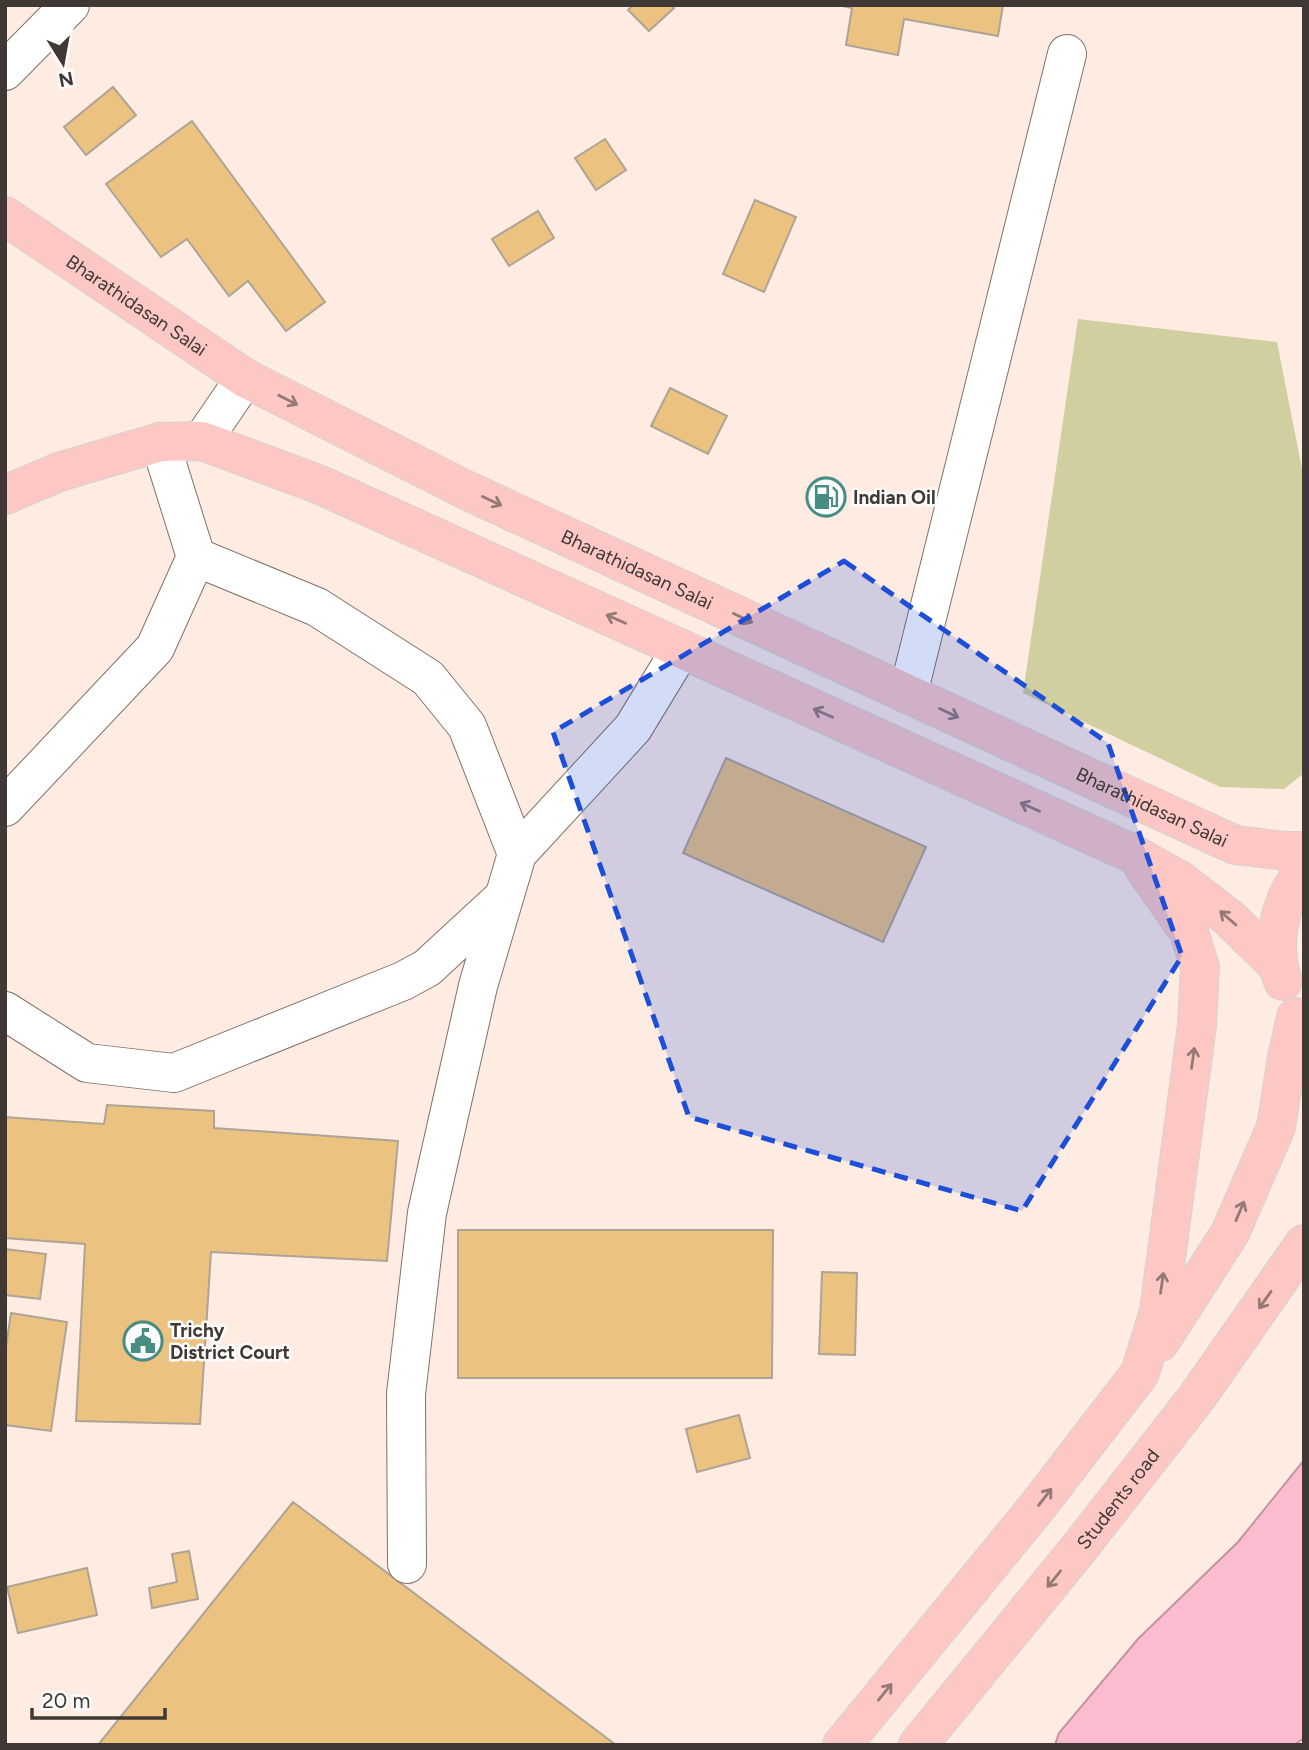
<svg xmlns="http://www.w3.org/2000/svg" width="1309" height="1750" viewBox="0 0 1309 1750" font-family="Figtree,sans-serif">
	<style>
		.green { fill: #d1ce9f }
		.water { fill: #fcbcd0; stroke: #c394a1; stroke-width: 2 }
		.building { fill: #ecc280; stroke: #aea495; stroke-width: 2 }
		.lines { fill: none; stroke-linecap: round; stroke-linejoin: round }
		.minor-casing { stroke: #817168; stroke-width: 40 }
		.major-casing { stroke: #d5d3d2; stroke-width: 40 }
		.minor { stroke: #fff; stroke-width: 38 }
		.major { stroke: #fdc8c4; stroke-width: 38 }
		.oneway { stroke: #947975 }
		.marked { fill: #1d4ed8; fill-opacity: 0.2; stroke: #1d4ed8; stroke-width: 5; stroke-dasharray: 14 9; stroke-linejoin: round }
		.labels { text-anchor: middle; stroke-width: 5; stroke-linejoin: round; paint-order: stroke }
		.street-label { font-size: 19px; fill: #3f3834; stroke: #fdfdfd }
		.poi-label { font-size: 19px; font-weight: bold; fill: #3f3834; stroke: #fdfdfd; text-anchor: start }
	</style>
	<rect width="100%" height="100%" fill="#feece2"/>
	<path class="green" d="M1078,319L1277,342L1304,479V773L1284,789L1220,787L1023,693Z"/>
	<path class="water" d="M1304,1460V1738L1294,1745H1055L1059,1733L1138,1639L1238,1542Z"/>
	<path class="building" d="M633,5H672L674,8L649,31L628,10Z
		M838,5H1003L998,36L904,19L898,55L846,45L852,8Z
		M113,87L136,115L86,155L64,127Z
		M192,121L325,302L286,331L248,281L229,296L187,239L161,257L106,184Z
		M605,139L626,170L596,190L575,158Z
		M755,200L796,217L764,292L723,274Z
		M538,211L554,238L509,266L492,239Z
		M670,388L727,416L708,454L651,426Z
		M726,758L926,847L883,942L683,853Z
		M107,1105L214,1111V1128L398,1141L387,1261L211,1252L200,1424L76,1421L85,1244L5,1238V1117L104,1124Z
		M458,1230H773L772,1378H458Z
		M5,1249L46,1254L40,1299L5,1295Z
		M822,1272L857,1273L855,1355L819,1354Z
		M11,1313L67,1322L51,1431L5,1425V1353Z
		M739,1415L750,1458L697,1472L686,1429Z
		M293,1502L616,1745H98Z
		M189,1551L198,1599L152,1608L149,1588L177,1582L172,1554Z
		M87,1568L97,1615L18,1633L7,1587Z"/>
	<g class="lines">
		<g class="minor-casing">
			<path id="minor" d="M5,71L70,5
				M202,441L245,378
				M160,442L196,557L317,607L428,678L467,726L517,854L478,986L427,1213L406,1394L407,1564
				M908,694L1067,54
				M5,807L155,648L196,557
				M517,854L633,728L681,649
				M5,1011L87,1063L174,1073L403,981L427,968L504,897"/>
		</g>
		<g class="major-casing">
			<g id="major">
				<path id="s1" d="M5,216L245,378L468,491L1235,845L1285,851H1304"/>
				<path d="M5,495L59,472L160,442L202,441L318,484L1131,853L1181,881L1229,918L1277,965"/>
				<path d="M1283,981C1270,945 1279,900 1304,871"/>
				<path d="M1160,1342L1230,1233L1276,1127L1287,1057L1296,1017"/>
				<path d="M842,1745L1037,1507L1140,1373L1159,1311L1197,1025L1200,967L1189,932L1144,868"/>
				<path id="s2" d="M918,1745L1080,1547L1197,1397L1304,1244"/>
			</g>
		</g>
		<use href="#minor" class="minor"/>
		<use href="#major" class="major"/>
	</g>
	<defs><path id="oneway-shaft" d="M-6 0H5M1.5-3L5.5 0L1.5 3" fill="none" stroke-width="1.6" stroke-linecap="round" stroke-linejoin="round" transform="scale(1.75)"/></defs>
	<g class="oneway">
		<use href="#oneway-shaft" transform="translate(288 400) rotate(27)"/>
		<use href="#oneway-shaft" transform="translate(492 501) rotate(25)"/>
		<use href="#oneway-shaft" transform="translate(743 618) rotate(25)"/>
		<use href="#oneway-shaft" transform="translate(616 619) rotate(-156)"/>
		<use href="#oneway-shaft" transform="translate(823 713) rotate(-156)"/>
		<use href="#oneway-shaft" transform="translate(949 713) rotate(25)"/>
		<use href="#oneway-shaft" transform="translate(1030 807) rotate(-156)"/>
		<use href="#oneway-shaft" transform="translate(1228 918) rotate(-139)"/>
		<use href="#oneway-shaft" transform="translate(1193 1058) rotate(-82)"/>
		<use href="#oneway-shaft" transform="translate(1240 1211) rotate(-67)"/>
		<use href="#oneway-shaft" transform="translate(1162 1283) rotate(-82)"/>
		<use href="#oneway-shaft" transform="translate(1265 1300) rotate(125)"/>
		<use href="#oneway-shaft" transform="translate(1045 1497) rotate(-52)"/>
		<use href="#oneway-shaft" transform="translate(1054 1579) rotate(129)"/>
		<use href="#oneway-shaft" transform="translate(885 1692) rotate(-51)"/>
	</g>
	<path class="marked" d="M844,561L1108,743L1182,956L1022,1211L689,1117L553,732Z"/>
	<defs>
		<g id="fuel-ring" transform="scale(2.0125)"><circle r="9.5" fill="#fdfdfd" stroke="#478d83" stroke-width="1.5"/><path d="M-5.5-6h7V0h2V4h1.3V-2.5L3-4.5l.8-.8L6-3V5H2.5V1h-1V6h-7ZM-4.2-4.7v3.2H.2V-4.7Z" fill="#478d83"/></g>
		<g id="civic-ring" transform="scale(2.0125)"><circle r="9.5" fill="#fdfdfd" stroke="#478d83" stroke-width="1.5"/><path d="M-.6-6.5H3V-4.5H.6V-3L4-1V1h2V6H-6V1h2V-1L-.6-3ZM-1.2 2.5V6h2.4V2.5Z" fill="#478d83"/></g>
	</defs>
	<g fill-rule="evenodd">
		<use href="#fuel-ring" x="826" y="497"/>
		<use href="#civic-ring" x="143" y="1341"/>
	</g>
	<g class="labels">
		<g class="street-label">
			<text dy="7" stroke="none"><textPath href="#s1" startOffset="159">Bharathidasan Salai</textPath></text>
			<text dy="7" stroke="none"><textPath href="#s1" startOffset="726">Bharathidasan Salai</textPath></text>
			<text dy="7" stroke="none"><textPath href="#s1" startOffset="1293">Bharathidasan Salai</textPath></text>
			<text dy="7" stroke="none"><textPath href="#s2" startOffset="317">Students road</textPath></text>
		</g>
		<g class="poi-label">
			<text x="853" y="504">Indian Oil</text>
			<text x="170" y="1337">Trichy<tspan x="170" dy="22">District Court</tspan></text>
		</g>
	</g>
	<rect width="1309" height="1750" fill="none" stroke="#3f3834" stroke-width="14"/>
	<g transform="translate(63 63) rotate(169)" stroke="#fdfdfd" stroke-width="5" paint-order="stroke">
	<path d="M0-5L12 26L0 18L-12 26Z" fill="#3f3834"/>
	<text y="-10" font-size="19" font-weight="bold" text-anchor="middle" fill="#3f3834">N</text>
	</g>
	<path d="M32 1708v10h133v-10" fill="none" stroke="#3f3834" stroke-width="3.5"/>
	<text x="42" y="1708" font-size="21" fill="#3f3834" stroke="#fdfdfd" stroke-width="5" paint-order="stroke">20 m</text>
</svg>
